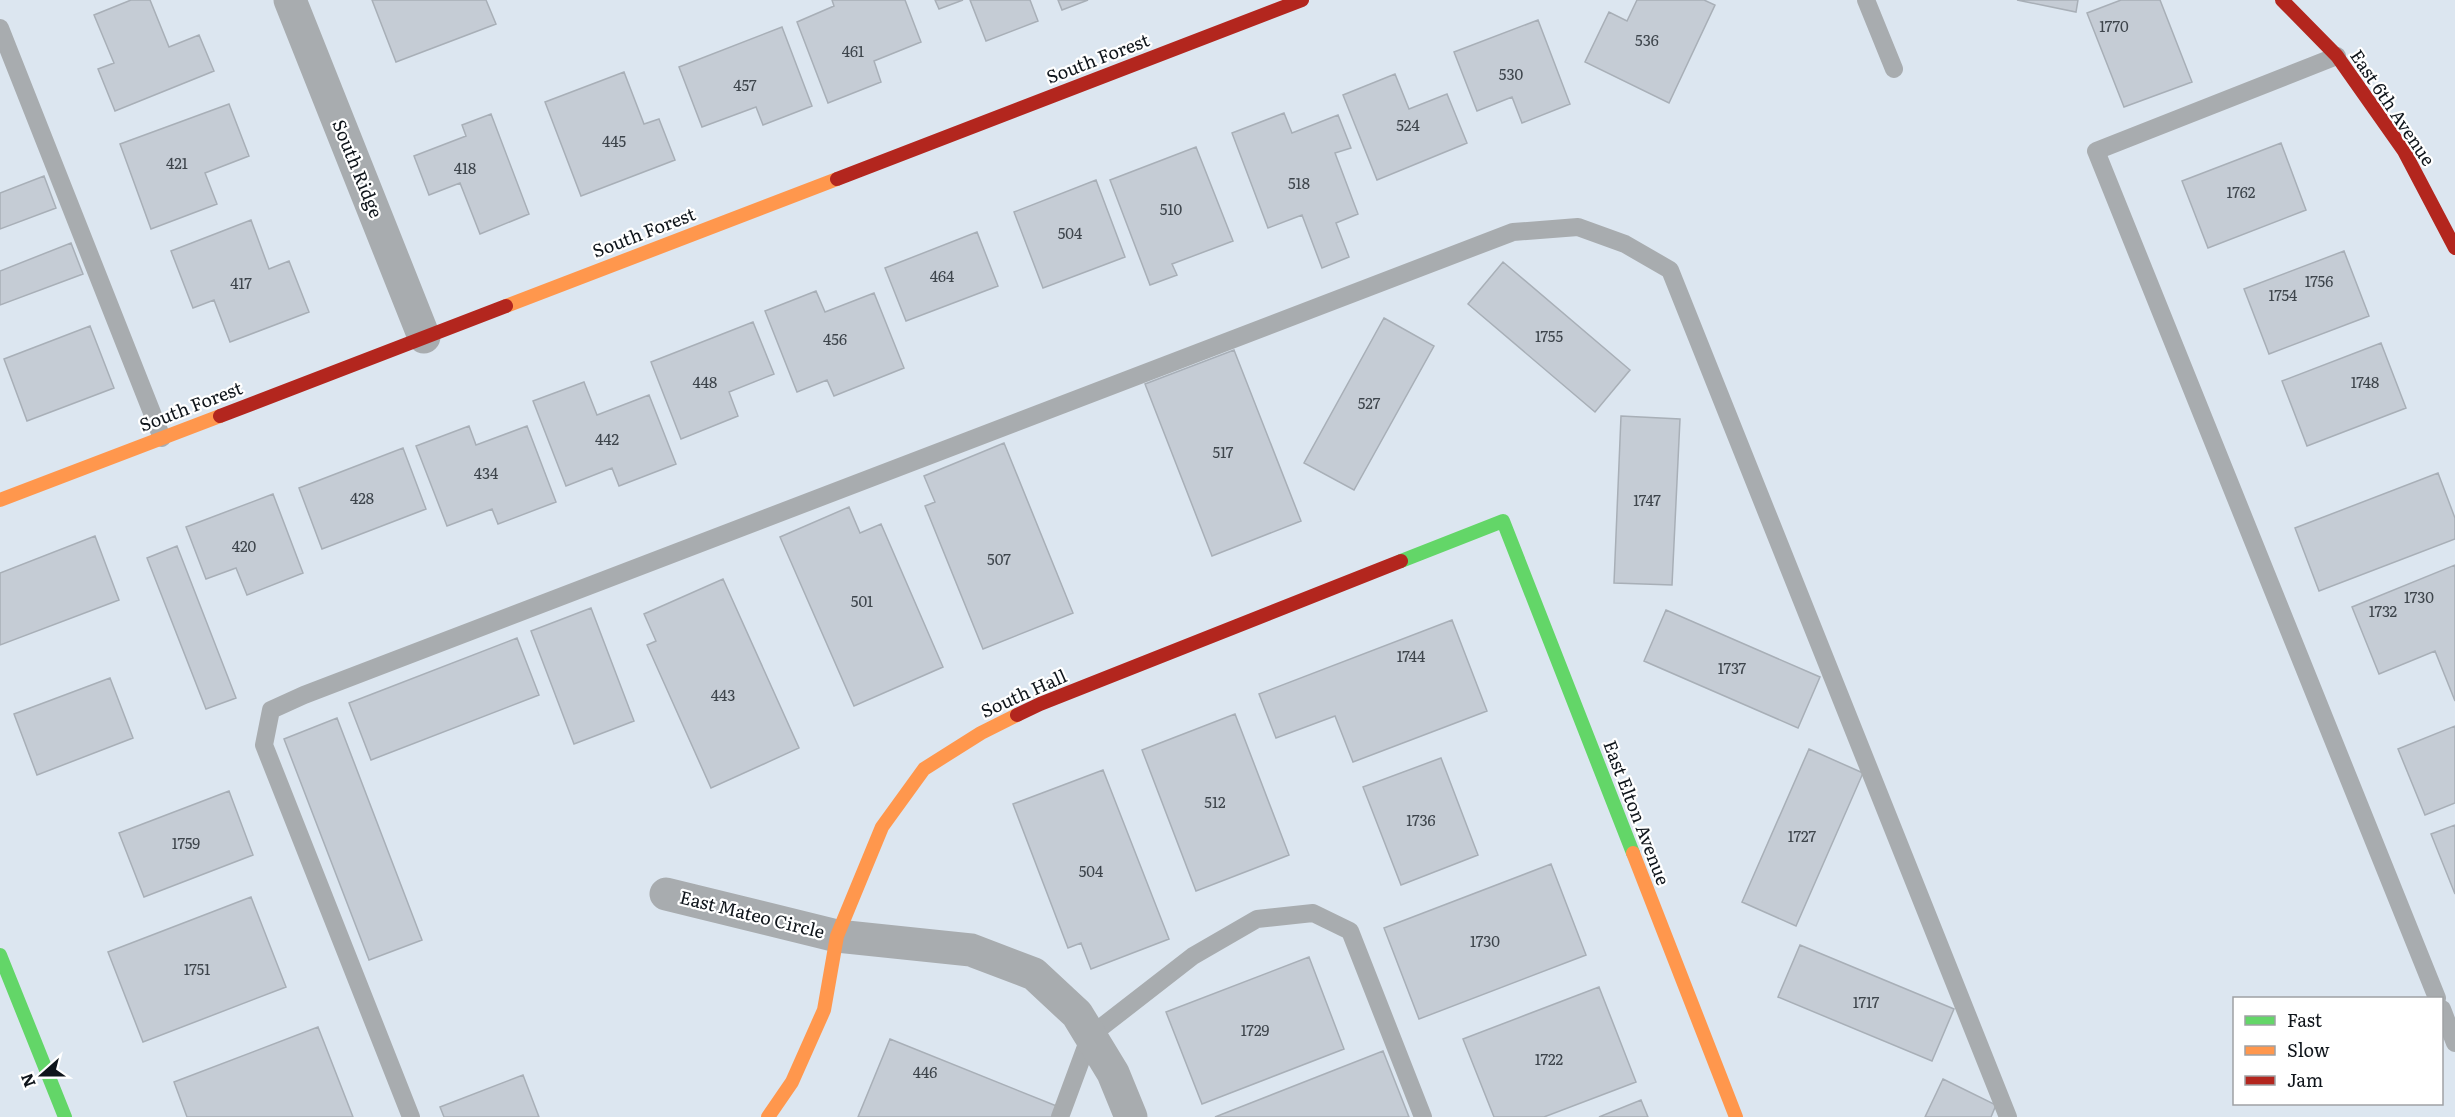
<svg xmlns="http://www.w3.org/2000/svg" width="2455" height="1117" viewBox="0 0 2455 1117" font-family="Literata,serif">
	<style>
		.building { fill: #c5ccd5; stroke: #a8afb7; stroke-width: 1.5 }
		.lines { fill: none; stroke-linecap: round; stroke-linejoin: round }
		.lane { stroke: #a8acaf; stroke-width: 18 }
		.street { stroke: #a8acaf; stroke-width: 33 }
		.fast { stroke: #63d668; stroke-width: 14 }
		.slow { stroke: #ff974d; stroke-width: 14 }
		.jam { stroke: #b3261e; stroke-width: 14 }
		.labels { text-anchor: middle; stroke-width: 4.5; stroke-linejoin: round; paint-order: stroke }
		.number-label { font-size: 15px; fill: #3e454c }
		.street-label { font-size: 18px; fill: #0f151b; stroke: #fff }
	</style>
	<rect width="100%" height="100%" fill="#dce6f0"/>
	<path class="building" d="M131,0H150L169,47L199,35L214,71L115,111L98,69L114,63L94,15Z
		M372,0H486L496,24L396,62Z
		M832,0H905L921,42L874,61L881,82L828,103L797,22L834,6Z
		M935,0H963L939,9Z
		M970,0H1030L1038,21L986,41Z
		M1058,0H1088L1062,10Z
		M1637,0H1704L1715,5L1669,103L1585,62L1609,12L1627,21Z
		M2017,0H2078L2076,12Z
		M2121,0H2160L2192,82L2124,107L2087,13Z
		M1538,20L1570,104L1522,123L1512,97L1477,111L1454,52Z
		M782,27L812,106L763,125L756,107L702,127L679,67Z
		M624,72L644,124L659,119L675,160L581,196L545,102Z
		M1395,74L1409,109L1447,94L1467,143L1377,180L1343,95Z
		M229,104L249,156L205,173L217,204L151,229L120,144Z
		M1284,113L1292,133L1338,115L1351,148L1335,153L1358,214L1336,223L1349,257L1322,268L1302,215L1268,228L1232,133Z
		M491,114L529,214L480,234L460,183L429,195L414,156L466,136L462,125Z
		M2281,143L2306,210L2208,248L2182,181Z
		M1196,147L1233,241L1172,264L1177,275L1150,285L1110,180Z
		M44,176L56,208L0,229V193Z
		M1096,180L1125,257L1043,288L1014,212Z
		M251,220L269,269L289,261L309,312L230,342L214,300L193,308L171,251Z
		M977,232L998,286L906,321L885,268Z
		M71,243L83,274L0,305V271Z
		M2344,251L2369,316L2269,354L2244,289Z
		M1503,262L1630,370L1595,412L1468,304Z
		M816,291L825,312L874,293L904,368L834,396L827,380L797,392L765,311Z
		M1384,318L1434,346L1354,490L1304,463Z
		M753,322L774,374L729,392L738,416L681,439L651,362Z
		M90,326L114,388L27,421L4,359Z
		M2381,343L2406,408L2307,446L2282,381Z
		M1234,350L1301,521L1212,556L1145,384Z
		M584,382L597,415L649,395L676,464L619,486L612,468L566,486L533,401Z
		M1621,416L1680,419L1672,585L1614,583Z
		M469,426L476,445L527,426L556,502L498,524L492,509L447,526L416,446Z
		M1004,443L1073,613L983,649L925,506L935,502L924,476Z
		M403,448L426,509L322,549L299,488Z
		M2438,473L2455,518V539L2319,591L2295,528Z
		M273,494L303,573L247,595L236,568L206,579L186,527Z
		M849,507L860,533L881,524L943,667L854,706L780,537Z
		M95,536L119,600L0,645V573Z
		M177,546L236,698L206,709L147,558Z
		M2455,565V701L2435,651L2379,674L2352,607Z
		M723,579L799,748L711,788L647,645L656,641L644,614Z
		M591,608L634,721L574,744L531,631Z
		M1666,610L1820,677L1798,728L1644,661Z
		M1452,620L1487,711L1353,762L1335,716L1276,738L1259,694Z
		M517,638L539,695L371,760L349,703Z
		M110,678L133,738L37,775L14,714Z
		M1235,714L1289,855L1196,891L1142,750Z
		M337,718L422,940L369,960L284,739Z
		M2455,726V803L2425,815L2398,749Z
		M1809,749L1863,773L1796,926L1742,902Z
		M1441,758L1478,855L1401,885L1363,787Z
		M1103,770L1169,939L1091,969L1081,943L1068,948L1013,804Z
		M229,791L253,855L144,897L119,833Z
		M2455,825V894L2431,834Z
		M1551,864L1586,955L1419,1019L1384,928Z
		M251,897L286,987L143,1042L108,952Z
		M1800,945L1954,1009L1932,1061L1778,997Z
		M1309,957L1344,1049L1202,1104L1166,1012Z
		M1599,987L1636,1082L1544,1117H1494L1463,1039Z
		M318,1027L353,1117H187L174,1082Z
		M890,1039L1059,1107L1055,1117H858Z
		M1383,1051L1409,1117H1215Z
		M523,1075L539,1117H444L440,1107Z
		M1943,1079L1996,1105L1991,1117H1925Z
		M1641,1100L1648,1117H1599Z"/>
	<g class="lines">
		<path class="lane" d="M1866,0L1894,69
			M0,28L162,438
			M2337,56L2096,151L2437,998
			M2442,1009L2455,1043
			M411,1117L264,745L271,710L304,695L1513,232L1578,227L1625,244L1670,270L2008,1117
			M1060,1117L1090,1036L1193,956L1257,919L1313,913L1350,931L1423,1117"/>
		<path class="street" d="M290,0L424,337
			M666,894L837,936L971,950L1034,974L1077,1014L1113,1073L1131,1117"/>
		<path class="fast" d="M1401,561L1503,521L1633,853
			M0,955L65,1117"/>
		<path class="slow" d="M506,306L837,179
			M0,500L220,416
			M1633,853L1736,1117
			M768,1117L792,1082L824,1010L837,936L882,827L924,769L981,733L1017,715"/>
		<path class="jam" d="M2282,0L2337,56L2404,151L2455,248
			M837,179L1302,0
			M220,416L506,306
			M1017,715L1040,704L1401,561"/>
	</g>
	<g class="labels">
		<g class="number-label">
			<text x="2114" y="32">1770</text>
			<text x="1647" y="46">536</text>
			<text x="853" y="57">461</text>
			<text x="1511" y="80">530</text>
			<text x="745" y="91">457</text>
			<text x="1408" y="131">524</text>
			<text x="614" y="147">445</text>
			<text x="177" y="169">421</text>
			<text x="465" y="174">418</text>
			<text x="1299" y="189">518</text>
			<text x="2241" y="198">1762</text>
			<text x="1171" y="215">510</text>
			<text x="1070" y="239">504</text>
			<text x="942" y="282">464</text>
			<text x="2319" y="287">1756</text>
			<text x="241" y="289">417</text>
			<text x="2283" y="301">1754</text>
			<text x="1549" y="342">1755</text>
			<text x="835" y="345">456</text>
			<text x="705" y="388">448</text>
			<text x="2365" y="388">1748</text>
			<text x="1369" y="409">527</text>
			<text x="607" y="445">442</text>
			<text x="1223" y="458">517</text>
			<text x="486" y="479">434</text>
			<text x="362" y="504">428</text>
			<text x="1647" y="506">1747</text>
			<text x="244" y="552">420</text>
			<text x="999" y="565">507</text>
			<text x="2419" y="603">1730</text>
			<text x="862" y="607">501</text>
			<text x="2383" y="617">1732</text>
			<text x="1411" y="662">1744</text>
			<text x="1732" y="674">1737</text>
			<text x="723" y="701">443</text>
			<text x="1215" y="808">512</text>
			<text x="1421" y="826">1736</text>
			<text x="1802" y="842">1727</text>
			<text x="186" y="849">1759</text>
			<text x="1091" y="877">504</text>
			<text x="1485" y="947">1730</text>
			<text x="197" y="975">1751</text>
			<text x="1866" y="1008">1717</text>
			<text x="1255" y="1036">1729</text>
			<text x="1549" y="1065">1722</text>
			<text x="925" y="1078">446</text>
		</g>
		<g class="street-label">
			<text transform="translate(1098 59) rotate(-21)" y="6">South Forest</text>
			<text transform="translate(2392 108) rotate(56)" y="6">East 6th Avenue</text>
			<text transform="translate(357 169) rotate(68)" y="6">South Ridge</text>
			<text transform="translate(644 233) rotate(-21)" y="6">South Forest</text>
			<text transform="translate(191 407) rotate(-21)" y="6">South Forest</text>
			<text transform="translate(1024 694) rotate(-24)" y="6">South Hall</text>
			<text transform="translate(1636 813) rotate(69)" y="6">East Elton Avenue</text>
			<text transform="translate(752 915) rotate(14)" y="6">East Mateo Circle</text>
		</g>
	</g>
	<rect x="2233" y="997" width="210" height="108" fill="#ffffff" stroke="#9fa1a4" stroke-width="1.5"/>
	<rect x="2245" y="1016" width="30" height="9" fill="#63d668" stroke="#9fa1a4" stroke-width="1.5"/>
	<text x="2287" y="1027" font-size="18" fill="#0f151b">Fast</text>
	<rect x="2245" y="1046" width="30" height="9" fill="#ff974d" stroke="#9fa1a4" stroke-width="1.5"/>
	<text x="2287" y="1057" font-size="18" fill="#0f151b">Slow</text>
	<rect x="2245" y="1076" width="30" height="9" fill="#b3261e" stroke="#9fa1a4" stroke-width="1.5"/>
	<text x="2287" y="1087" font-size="18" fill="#0f151b">Jam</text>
	<g transform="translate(42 1075) rotate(249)" stroke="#ffffff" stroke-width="4.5" paint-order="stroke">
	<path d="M0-4.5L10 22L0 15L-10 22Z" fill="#0f151b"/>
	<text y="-9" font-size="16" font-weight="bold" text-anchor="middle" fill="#0f151b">N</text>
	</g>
</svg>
